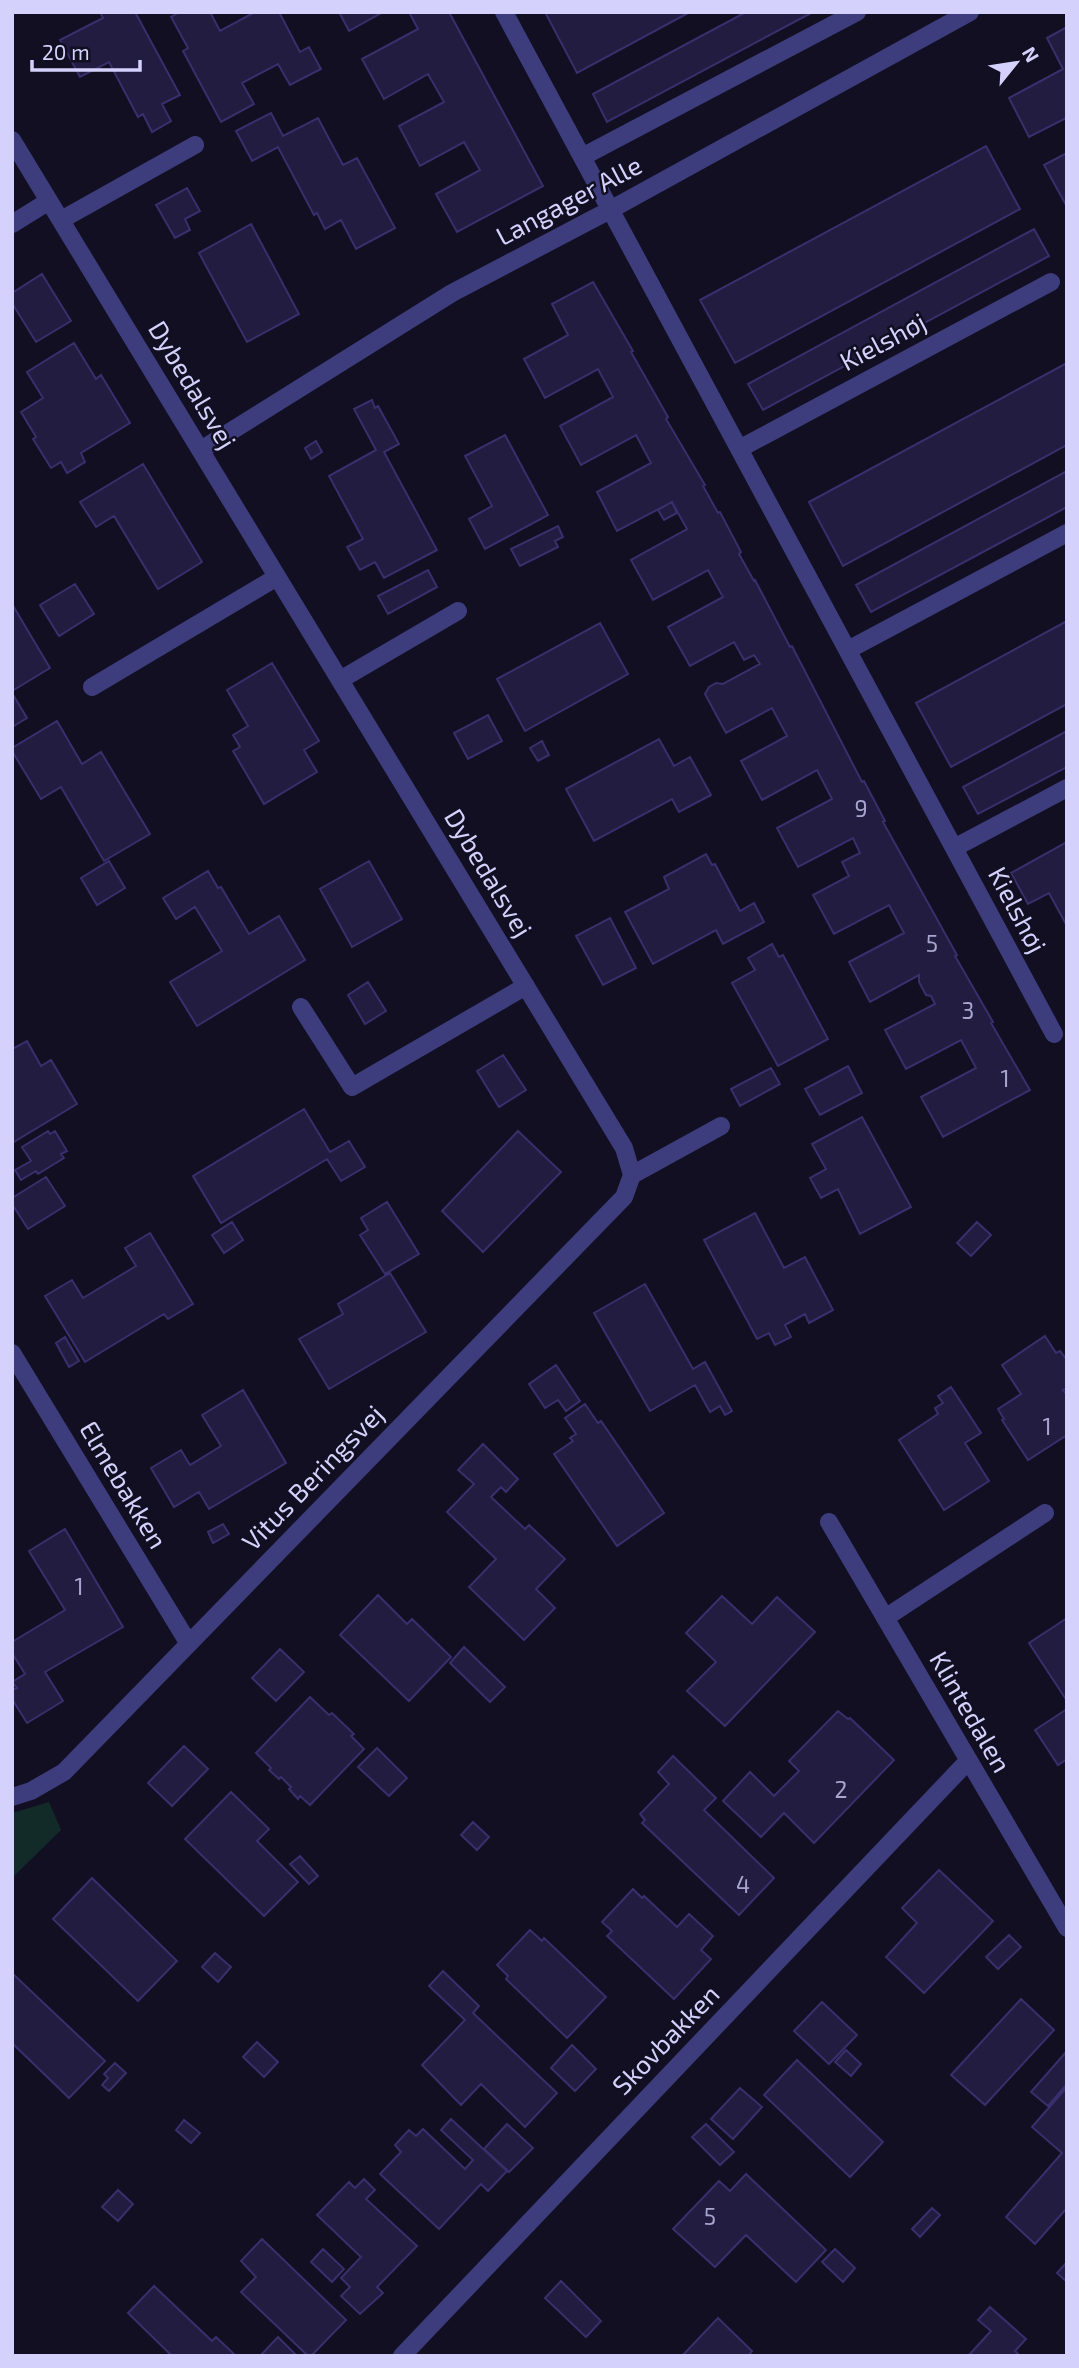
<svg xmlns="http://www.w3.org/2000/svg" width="1079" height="2368" viewBox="0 0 1079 2368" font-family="'Exo 2',sans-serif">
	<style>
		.green { fill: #122b29 }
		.building { fill: #221c41; stroke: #392f6c; stroke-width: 2 }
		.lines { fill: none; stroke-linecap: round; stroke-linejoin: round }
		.minor { stroke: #3d3c7d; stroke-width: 18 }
		.labels { text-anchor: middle; stroke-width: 5; stroke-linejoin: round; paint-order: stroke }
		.number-label { font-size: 23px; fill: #a8a4ce }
		.street-label { font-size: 26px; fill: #d5d1fd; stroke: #110f21 }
	</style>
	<rect width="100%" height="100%" fill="#110f21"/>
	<path class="green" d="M49,1802L61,1830L12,1878V1813Z"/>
	<path class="building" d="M100,12H135L180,95L162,104L171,121L152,132L143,114L138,117L109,62L80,77L60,40L103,18Z
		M180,12H210L220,31L255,12H279L300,52L309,47L321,69L290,85L278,64L242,83L254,104L221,122L183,51L188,48L171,17Z
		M339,12H383L349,31Z
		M409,12H449L543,186L457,232L436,194L480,170L464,142L420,166L399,126L444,102L428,74L384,99L362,59L418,29Z
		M545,12H690L577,73Z
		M746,12H813L607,122L593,94Z
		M1067,27V120L1066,118L1029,137L1009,98L1063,69L1047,38Z
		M271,113L283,136L318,118L343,165L357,158L395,228L356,249L341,220L325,229L317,213L314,215L278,147L252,161L236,131Z
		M986,146L1020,209L735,363L700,300Z
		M1067,153V205H1066L1044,165Z
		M187,188L200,211L185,219L190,230L175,238L156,205Z
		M251,224L299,314L247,342L199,253Z
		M1034,229L1049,256L763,410L748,384Z
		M42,274L71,321L36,342L12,303V293Z
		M593,282L633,351L631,352L668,417L666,419L705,485L703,486L718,513L720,512L741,552L739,554L754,581L755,580L790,647L792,646L862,782L864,781L885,821L883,822L957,955L955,956L993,1022L991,1023L1030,1090L943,1137L921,1097L976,1068L961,1040L906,1069L885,1030L935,1004L931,996L926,995L919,982V975L870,1002L849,962L904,933L889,905L834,934L813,895L849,876L842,862L860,853L853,838L798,867L777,828L832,799L817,770L762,800L741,761L787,736L772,708L726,733L705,694L709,687L716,683L723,684L760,664L754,655L744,660L734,642L690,666L668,627L723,597L708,570L653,600L631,560L687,529L672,502L617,531L597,492L651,463L636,435L581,465L560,426L613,397L598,369L545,398L524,359L568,335L552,304Z
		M74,343L96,379L101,375L130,423L81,453L85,462L67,473L61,462L51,468L33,439L36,437L21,412L43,398L27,372Z
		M1067,363V445L843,566L809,502Z
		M372,400L375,408L378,406L399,444L384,452L437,550L384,578L375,562L360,570L347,547L363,539L329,476L376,450L354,409Z
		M505,435L548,515L485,549L469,519L492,506L465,456Z
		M316,441L322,452L311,459L305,448Z
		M143,464L202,562L158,589L114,516L96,527L80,502Z
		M1067,471V507L871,612L856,585Z
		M672,502L677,513L664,520L658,510Z
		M558,526L563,537L555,541L558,547L520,566L511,549Z
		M428,570L437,587L388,614L378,596Z
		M75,584L94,614L59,636L40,605Z
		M12,604L50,668L12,691Z
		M1067,621V704L951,767L916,703Z
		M600,623L628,674L525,731L497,679Z
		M272,663L319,741L304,750L317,772L264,804L233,751L240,747L233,735L248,726L227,690Z
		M12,693L27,718L12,727Z
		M488,715L502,741L468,759L454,733Z
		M57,721L82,764L101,752L150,834L104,861L61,787L41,799L12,751V748Z
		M1067,731V767L978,814L963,787Z
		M659,739L674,766L690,757L711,795L679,812L672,799L594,841L566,789Z
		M542,741L549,755L538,761L530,748Z
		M1067,842V926L1049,893L1028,904L1011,873Z
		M706,854L712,865L715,864L740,911L754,903L764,922L723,944L716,930L653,964L625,912L669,889L664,877Z
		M109,861L125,888L97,905L81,878Z
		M369,861L402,919L352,947L320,889Z
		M208,871L218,888L221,887L249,934L279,916L305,960L197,1026L170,982L222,951L195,907L176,919L163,898Z
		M610,918L636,968L603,985L576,936Z
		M772,944L779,957L783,955L828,1039L778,1066L732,983L755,970L748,958Z
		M368,982L386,1011L365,1024L348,995Z
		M27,1041L41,1066L51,1060L77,1104L12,1143V1049Z
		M503,1055L526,1090L499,1107L477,1071Z
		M848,1066L862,1093L820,1115L805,1089Z
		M771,1068L780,1084L740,1106L731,1089Z
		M304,1109L330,1152L349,1141L365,1167L341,1181L327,1159L221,1223L193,1176Z
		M862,1117L911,1207L860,1234L838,1189L821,1198L810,1178L826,1169L812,1144Z
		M48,1131L50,1134L55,1131L67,1151L61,1154L64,1158L38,1174L36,1171L21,1180L15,1170L31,1161L22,1147Z
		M518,1131L561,1172L483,1252L442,1211Z
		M46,1177L65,1206L28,1229L12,1204V1198Z
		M387,1202L419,1254L385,1274L360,1235L368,1230L361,1218Z
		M755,1213L784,1268L805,1257L833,1310L809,1323L805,1314L785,1325L791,1337L775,1345L769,1333L757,1339L704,1240Z
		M232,1222L243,1240L224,1253L212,1235Z
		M977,1222L991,1235L971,1256L957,1243Z
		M150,1233L193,1304L168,1319L164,1314L85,1362L45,1296L72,1280L83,1298L136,1266L125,1248Z
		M390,1273L426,1332L329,1389L299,1339L343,1314L338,1304Z
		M645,1284L693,1369L705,1362L732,1411L725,1415L720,1406L710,1412L695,1385L650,1411L594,1313Z
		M1045,1336L1056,1353L1060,1351L1067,1360V1388L1063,1390L1067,1395V1435L1028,1460L1002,1420L1004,1419L998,1409L1021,1394L1002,1365Z
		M65,1337L79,1361L69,1367L56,1343Z
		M556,1365L580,1401L566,1411L558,1400L545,1408L529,1384Z
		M951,1387L981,1433L965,1443L989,1481L944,1510L899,1440L938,1414L935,1408L943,1403L938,1396Z
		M243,1390L286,1463L209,1509L199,1492L174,1507L151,1468L181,1450L190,1465L221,1446L202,1415Z
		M585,1404L598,1423L601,1421L664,1513L617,1546L554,1454L573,1441L570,1438L576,1434L565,1418Z
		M483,1444L518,1479L506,1492L501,1487L491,1497L525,1529L529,1525L565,1559L536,1589L555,1608L524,1640L469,1587L496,1559L447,1512L474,1484L458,1470Z
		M223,1524L229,1534L213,1543L208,1532Z
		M65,1529L123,1627L45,1672L63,1701L27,1723L12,1699V1690L17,1688L12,1682L25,1674L12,1653V1642L65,1610L29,1551Z
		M378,1595L407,1624L412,1619L451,1657L409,1701L340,1635Z
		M722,1596L752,1624L777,1597L815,1632L725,1726L687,1691L716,1662L686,1633Z
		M1067,1618V1701L1029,1643Z
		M464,1647L505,1687L490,1702L450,1663Z
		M280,1649L304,1672L276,1701L252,1678Z
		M310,1697L329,1715L332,1713L354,1734L351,1736L364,1749L310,1805L300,1796L298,1799L289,1789L291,1787L281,1777L279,1779L269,1770L271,1768L256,1753Z
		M1067,1709V1759L1058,1765L1035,1730Z
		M838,1711L848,1719L850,1718L894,1760L814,1843L784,1813L761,1837L723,1801L750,1772L774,1796L799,1771L789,1761Z
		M184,1746L208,1769L172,1806L148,1783Z
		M377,1748L407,1778L389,1796L358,1767Z
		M673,1756L716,1798L704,1810L774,1878L739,1915L642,1823L645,1820L640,1814L669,1784L658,1772Z
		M231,1792L269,1829L257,1841L298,1882L264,1916L185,1839Z
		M473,1822L489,1837L477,1850L461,1835Z
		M300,1856L318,1876L309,1884L290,1864Z
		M939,1870L993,1921L924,1993L886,1957L917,1923L902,1908Z
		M92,1878L177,1961L138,2001L53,1919Z
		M633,1889L642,1898L644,1896L677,1927L689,1914L713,1936L701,1950L711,1959L674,1999L607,1936L612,1931L602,1922Z
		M530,1930L542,1941L544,1938L606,1997L567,2038L506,1979L508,1976L497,1965Z
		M1009,1935L1021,1947L998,1969L986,1957Z
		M215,1953L231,1967L218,1982L202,1967Z
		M443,1971L479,2006L473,2013L557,2093L525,2127L481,2084L461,2105L422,2065L465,2020L429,1986Z
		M14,1975L105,2061L69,2098L12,2043V1977Z
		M1021,1999L1054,2030L985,2105L951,2075Z
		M822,2002L857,2035L829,2064L794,2031Z
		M257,2042L278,2062L264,2077L243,2057Z
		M572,2045L596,2069L575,2091L551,2068Z
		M846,2050L861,2064L851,2076L835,2062Z
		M1067,2051V2084L1048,2106L1031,2092Z
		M797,2060L883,2142L850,2177L764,2095Z
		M115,2063L126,2073L109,2091L102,2085L108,2078L104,2074Z
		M1067,2087V2208L1035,2244L1006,2217L1062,2153L1032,2127Z
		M740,2088L762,2107L733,2139L711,2119Z
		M451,2119L507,2171L488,2191L481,2184L439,2229L380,2174L401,2152L395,2145L409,2130L416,2136L423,2129L465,2169L473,2160L441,2130Z
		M184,2120L200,2133L191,2143L176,2130Z
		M507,2124L533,2148L509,2172L484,2149Z
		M706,2124L734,2152L720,2165L692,2137Z
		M746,2174L826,2250L796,2282L746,2235L715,2267L673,2229L719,2181L730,2191Z
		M364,2179L375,2190L366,2199L417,2246L377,2287L383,2293L360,2314L341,2296L350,2287L341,2278L361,2257L317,2215L349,2182L355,2188Z
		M118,2190L133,2204L118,2221L102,2207Z
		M932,2208L940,2215L920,2237L912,2229Z
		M262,2239L346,2320L311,2356H308L241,2292L256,2277L241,2261Z
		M323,2249L344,2269L332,2282L311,2262Z
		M835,2249L855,2268L843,2282L822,2262Z
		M1067,2262V2282L1057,2273Z
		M561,2281L601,2321L586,2337L545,2298Z
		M154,2286L212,2341L216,2337L236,2356H172L128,2313Z
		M990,2307L1026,2339L1015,2351L1020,2356H968L991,2331L978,2320Z
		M718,2318L752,2351L748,2356H682Z
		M278,2337L297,2356H260Z"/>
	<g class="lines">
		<path class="minor" d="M504,12L1054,1034
			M12,140L624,1148L632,1175
			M582,157L857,12
			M61,220L195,145
			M12,224L49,201
			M739,449L1051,282
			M201,450L452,293L610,210L970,12
			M848,650L1067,533
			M340,680L458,611
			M92,687L277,577
			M954,848L1067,788
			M301,1007L352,1087L526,986
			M632,1175L721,1126
			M12,1353L189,1644
			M829,1522L1067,1928
			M885,1618L1045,1513
			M12,1797L31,1791L64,1772L624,1197L632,1175
			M402,2356L968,1761"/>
	</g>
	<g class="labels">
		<g class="number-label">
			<text x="861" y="817">9</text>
			<text x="932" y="952">5</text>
			<text x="968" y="1019">3</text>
			<text x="1005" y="1087">1</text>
			<text x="1047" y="1435">1</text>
			<text x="79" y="1595">1</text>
			<text x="841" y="1798">2</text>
			<text x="743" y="1893">4</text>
			<text x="710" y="2225">5</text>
		</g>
		<g class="street-label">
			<text transform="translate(569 201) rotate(-28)" y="9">Langager Alle</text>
			<text transform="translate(883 342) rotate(-28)" y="9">Kielshøj</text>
			<text transform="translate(192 385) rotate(59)" y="9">Dybedalsvej</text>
			<text transform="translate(488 873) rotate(59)" y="9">Dybedalsvej</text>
			<text transform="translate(1017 910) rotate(62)" y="9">Kielshøj</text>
			<text transform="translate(313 1478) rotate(-46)" y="9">Vitus Beringsvej</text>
			<text transform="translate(123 1485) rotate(59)" y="9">Elmebakken</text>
			<text transform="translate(970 1712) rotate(60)" y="9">Klintedalen</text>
			<text transform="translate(666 2040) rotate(-46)" y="9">Skovbakken</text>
		</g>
	</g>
	<rect width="1079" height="2368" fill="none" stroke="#d5d1fd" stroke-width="28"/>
	<g transform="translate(1016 63) rotate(60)" stroke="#110f21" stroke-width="5" paint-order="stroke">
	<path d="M0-5L12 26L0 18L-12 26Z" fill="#d5d1fd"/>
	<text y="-10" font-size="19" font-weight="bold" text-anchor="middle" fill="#d5d1fd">N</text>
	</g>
	<path d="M32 60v10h108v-10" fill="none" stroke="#d5d1fd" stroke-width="3.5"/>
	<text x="42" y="60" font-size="21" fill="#d5d1fd" stroke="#110f21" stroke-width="5" paint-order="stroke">20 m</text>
</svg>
